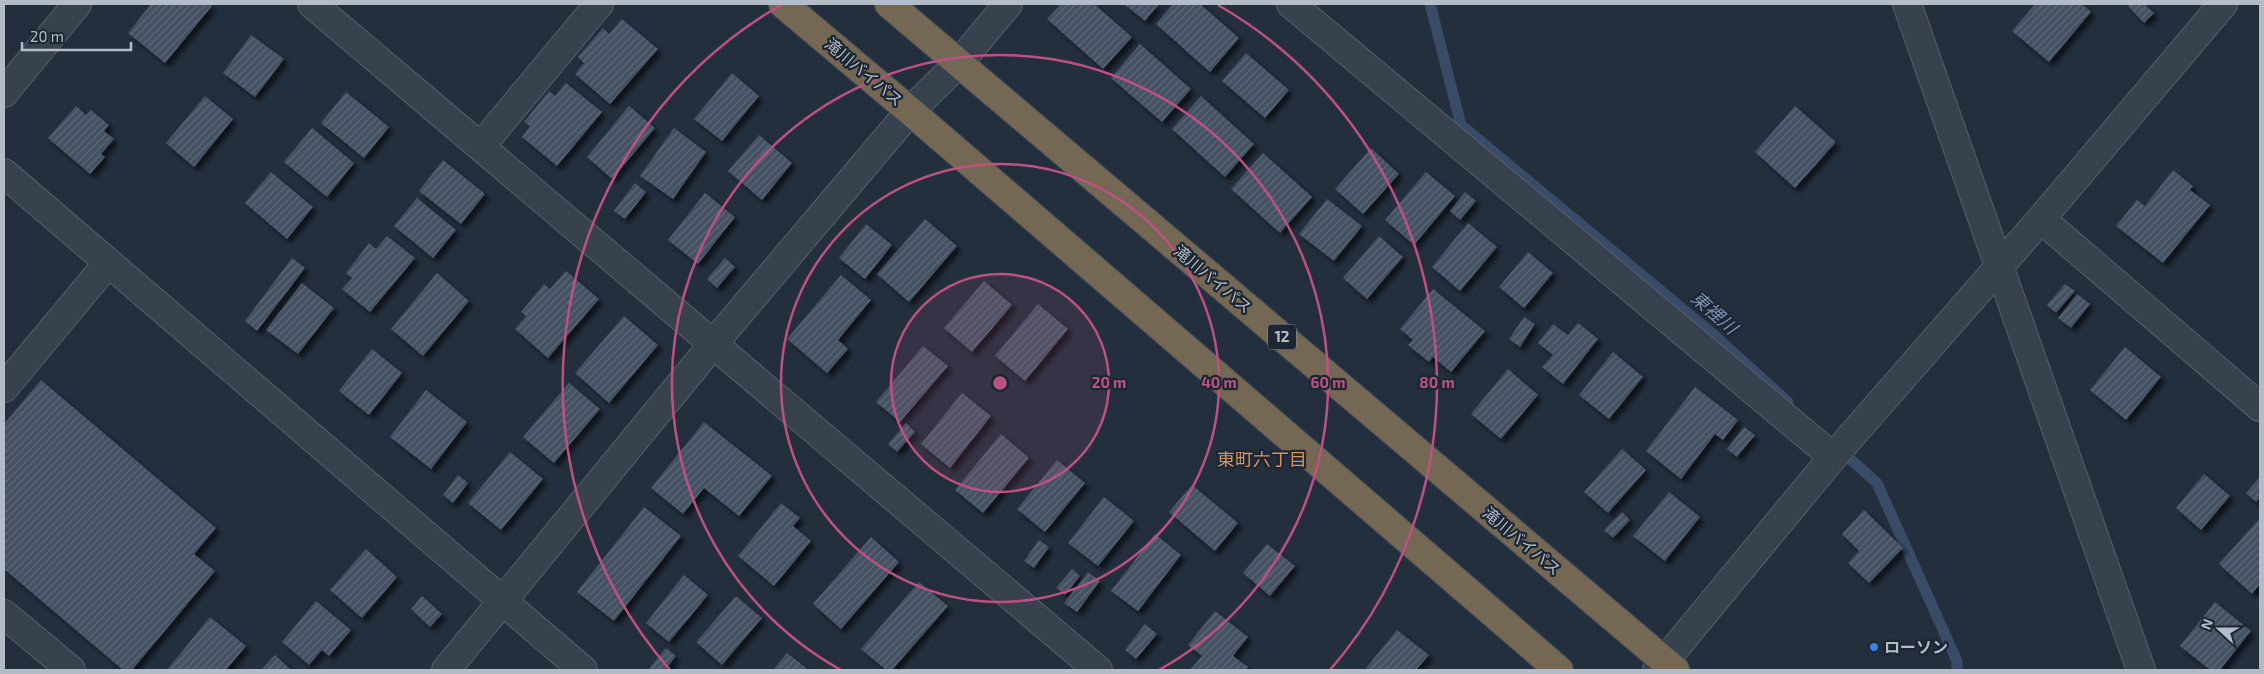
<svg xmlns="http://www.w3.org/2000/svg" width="2264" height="674" viewBox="0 0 2264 674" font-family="'Exo 2','Noto Sans JP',sans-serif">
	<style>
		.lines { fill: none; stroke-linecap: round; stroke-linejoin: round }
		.stream { stroke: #394c67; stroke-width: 11 }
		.building { fill: url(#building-hatch); filter: url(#shadow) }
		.minor-casing { stroke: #565f6c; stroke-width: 30 }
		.highway-casing { stroke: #434c59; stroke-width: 30 }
		.minor { stroke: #38414e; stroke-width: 28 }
		.highway { stroke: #746855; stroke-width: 28 }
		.ring { fill: none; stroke: #bd5182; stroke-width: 2.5 }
		.shop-dot { fill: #3f7fe0; stroke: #1d2633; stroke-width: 2 }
		.labels { text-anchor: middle; stroke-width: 4.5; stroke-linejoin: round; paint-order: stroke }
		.shield { fill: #1d2633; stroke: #878f9c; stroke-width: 1 }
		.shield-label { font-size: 15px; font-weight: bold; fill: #b4bcc9 }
		.street-label { font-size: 16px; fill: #b4bcc9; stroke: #1d2633 }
		.poi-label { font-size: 16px; font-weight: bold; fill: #b4bcc9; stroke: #1d2633; text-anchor: start }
		.water-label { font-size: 18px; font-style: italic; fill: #7c92b1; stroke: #1d2633 }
		.neighbourhood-label { font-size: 18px; fill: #d59563; stroke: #1d2633 }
		.centre { fill: #bd5182; stroke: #1d2633; stroke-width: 2.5 }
		.ring-label { font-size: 15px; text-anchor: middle; font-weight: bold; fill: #bd5182; stroke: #1d2633; stroke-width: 4.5; stroke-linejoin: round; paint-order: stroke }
	</style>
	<defs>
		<pattern id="building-hatch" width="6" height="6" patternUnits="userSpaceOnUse" patternTransform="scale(1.25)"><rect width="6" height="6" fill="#455162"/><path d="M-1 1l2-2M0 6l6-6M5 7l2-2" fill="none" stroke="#5d6877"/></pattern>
		<filter id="shadow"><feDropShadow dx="4.5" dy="4.5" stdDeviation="2.5" flood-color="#0009"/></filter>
	</defs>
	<rect width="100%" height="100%" fill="#242f3e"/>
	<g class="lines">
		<path class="stream" d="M1430,4L1461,125L1714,335L1788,402
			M1838,448L1877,483L1957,661V670"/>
	</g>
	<path class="building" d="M151,4H209L212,6L165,63L128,33Z
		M1061,4H1094L1132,37L1103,69L1047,19Z
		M1124,4H1159L1145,21Z
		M1173,4H1200L1239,38L1210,72L1156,24Z
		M2035,4H2082L2091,12L2049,62L2012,31Z
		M2129,4H2144L2154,13L2144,23L2128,6Z
		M622,19L658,49L610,104L575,74L584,63L578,57L603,28L609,34Z
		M251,35L284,59L255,97L223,73Z
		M1140,44L1191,89L1162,122L1111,78Z
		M1246,53L1289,90L1265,118L1222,81Z
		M732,73L759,96L722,141L694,119Z
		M566,83L602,112L557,166L522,137L530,126L524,122L549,91L555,96Z
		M346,92L389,127L364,158L321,123Z
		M205,96L233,119L194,167L166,143Z
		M1201,96L1254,144L1225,177L1172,129Z
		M76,106L86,115L91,110L109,125L104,131L114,139L101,154L105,157L90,174L48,138Z
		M629,106L655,128L612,179L587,157Z
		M1795,106L1836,142L1795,188L1755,152Z
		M312,128L354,163L327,197L284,162Z
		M674,128L706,152L673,199L640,176Z
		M759,135L792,163L762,200L728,171Z
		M1371,148L1399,174L1363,214L1335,189Z
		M1263,153L1312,197L1280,233L1231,189Z
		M443,160L485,194L461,224L419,191Z
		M2173,170L2193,186L2190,190L2210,205L2163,263L2116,226L2137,200L2145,206Z
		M271,172L313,207L287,239L245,203Z
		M1426,172L1455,196L1414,245L1385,220Z
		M635,183L646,192L625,219L614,211Z
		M1465,192L1476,201L1460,220L1450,211Z
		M705,193L735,217L698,264L668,240Z
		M417,198L456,230L433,258L394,226Z
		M1327,199L1362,226L1334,261L1299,234Z
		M925,219L957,246L909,302L877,274Z
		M1468,223L1497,247L1460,291L1432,267Z
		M866,224L892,245L865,279L839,258Z
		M387,236L415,258L370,312L342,289L352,278L346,273L369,243L376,249Z
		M1379,236L1403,257L1367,299L1343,278Z
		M1528,252L1553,273L1524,308L1499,287Z
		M292,258L305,268L257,331L245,321Z
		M725,258L735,267L717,288L707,279Z
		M566,271L599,299L548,358L515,329L526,316L521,312L544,284L550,289Z
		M437,273L469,301L423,356L391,329Z
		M841,275L871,300L838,340L848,349L827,373L787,339Z
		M984,281L1012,305L972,352L944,328Z
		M302,283L334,308L298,354L266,330Z
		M2065,284L2075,291L2056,313L2047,305Z
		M1433,289L1485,331L1451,372L1433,357L1429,362L1408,345L1413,340L1400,329Z
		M2077,294L2090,304L2071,328L2058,318Z
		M1038,304L1068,329L1025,381L995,356Z
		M624,316L658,345L609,403L575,373Z
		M1524,317L1535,324L1520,347L1509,339Z
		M1578,323L1598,339L1563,384L1542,367L1553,355L1538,343L1553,324L1568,335Z
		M923,346L948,366L900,422L876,402Z
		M2125,347L2161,377L2126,420L2090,390Z
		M372,349L402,373L369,415L339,391Z
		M1613,352L1643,377L1609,419L1579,395Z
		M1508,369L1538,395L1501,439L1471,414Z
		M41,380L216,528L194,554L215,571L132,670H123L4,569V424Z
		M569,383L600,409L554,463L523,437Z
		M1695,387L1738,420L1723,440L1715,434L1681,479L1646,451Z
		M426,390L467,422L431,469L390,437Z
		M962,393L991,416L950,468L921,444Z
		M704,422L772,476L739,516L704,488L683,514L651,488Z
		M906,423L915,432L897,452L888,444Z
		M1744,427L1755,435L1737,457L1727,449Z
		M1001,434L1029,458L983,513L955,490Z
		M1622,449L1646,470L1608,513L1584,492Z
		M510,452L543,479L501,530L468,503Z
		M1057,460L1085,483L1045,532L1017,509Z
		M2204,474L2230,496L2201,530L2176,508Z
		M458,475L468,483L453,503L443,495Z
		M2260,477V498L2256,502L2246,493Z
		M1192,485L1238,523L1215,551L1169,512Z
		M1669,492L1700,517L1665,561L1633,536Z
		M1104,497L1134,521L1098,566L1068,543Z
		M781,503L800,518L793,526L811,541L774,586L738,556Z
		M644,507L681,536L614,621L577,592Z
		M1864,510L1903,548L1869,583L1848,563L1859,551L1842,534Z
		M1622,512L1630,520L1613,538L1604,530Z
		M2260,518V584L2252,594L2219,564Z
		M1155,534L1181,555L1138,611L1111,591Z
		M871,537L899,562L841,629L813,604Z
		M1039,540L1049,547L1034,568L1024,561Z
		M1267,544L1295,566L1270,596L1243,573Z
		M366,549L397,577L362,618L330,590Z
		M1072,569L1080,576L1065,595L1056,588Z
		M1088,572L1100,581L1077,612L1064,603Z
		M684,575L708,595L669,642L646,623Z
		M919,582L948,606L892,670H886L861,649Z
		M422,596L442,614L430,627L411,609Z
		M736,596L762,618L722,665L696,642Z
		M316,601L351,630L329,656L322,650L309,665L282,642Z
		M2215,602L2251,631L2220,670H2210L2180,646Z
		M1215,611L1248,637L1233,656L1248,667L1246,670H1190L1202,656L1188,645Z
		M210,617L246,646L226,670H167Z
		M1145,624L1157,634L1136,659L1125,650Z
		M1397,630L1429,655L1416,670H1369L1366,668Z
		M666,648L676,656L665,670H648Z
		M787,653L809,670H773Z
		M275,655L291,670H261Z"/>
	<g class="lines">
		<g class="minor-casing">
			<path id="minor" d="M312,4L1098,670
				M1291,4L1833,457
				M1907,4L2141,670
				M4,93L77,4
				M481,146L599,4
				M4,173L583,670
				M2041,219L2260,407
				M4,388L108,263
				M4,614L71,670
				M446,670L714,343L910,111L959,63L1008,4
				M1657,670L1833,457L2041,219L2223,4"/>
		</g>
		<g class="highway-casing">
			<path id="highway" d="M783,4L910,111L1559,670
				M889,4L1675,670"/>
		</g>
		<use href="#minor" class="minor"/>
		<use href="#highway" class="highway"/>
	</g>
	<circle cx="1000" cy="383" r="109" fill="#bd5182" fill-opacity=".12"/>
	<g class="ring">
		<circle cx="1000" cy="383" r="109"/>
		<circle cx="1000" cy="383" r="219"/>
		<path d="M841 670A328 328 0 1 1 1159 670"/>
		<path d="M670 670A437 437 0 0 1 781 5M1218 5A437 437 0 0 1 1330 670"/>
	</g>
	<circle class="shop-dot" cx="1874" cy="647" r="5"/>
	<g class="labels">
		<rect class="shield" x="1268" y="324.5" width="28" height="25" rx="4"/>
		<g class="shield-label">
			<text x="1282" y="342">12</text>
		</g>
		<g class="street-label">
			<text transform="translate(864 72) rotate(40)" y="6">滝川バイパス</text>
			<text transform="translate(1213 279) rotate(40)" y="6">滝川バイパス</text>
			<text transform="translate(1522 541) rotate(40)" y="6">滝川バイパス</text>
		</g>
		<g class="poi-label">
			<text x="1884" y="653">ローソン</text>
		</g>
		<g class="water-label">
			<text transform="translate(1714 313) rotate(41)" y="6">東裡川</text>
		</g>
		<g class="neighbourhood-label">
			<text x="1262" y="466">東町六丁目</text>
		</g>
	</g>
	<circle cx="1000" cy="383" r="8" class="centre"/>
	<g class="ring-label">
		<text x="1109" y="388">20 m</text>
		<text x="1219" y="388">40 m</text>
		<text x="1328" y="388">60 m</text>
		<text x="1437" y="388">80 m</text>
	</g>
	<rect width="2264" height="674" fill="none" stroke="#b4bcc9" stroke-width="10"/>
	<g transform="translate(2219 629) rotate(291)" stroke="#1d2633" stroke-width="4" paint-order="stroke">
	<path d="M0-4L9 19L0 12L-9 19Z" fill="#b4bcc9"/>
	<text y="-8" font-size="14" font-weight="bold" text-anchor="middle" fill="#b4bcc9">N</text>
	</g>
	<path d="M22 42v8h109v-8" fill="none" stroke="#b4bcc9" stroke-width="2.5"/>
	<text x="30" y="42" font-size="15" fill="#b4bcc9" stroke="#1d2633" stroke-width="4" paint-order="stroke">20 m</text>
</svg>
